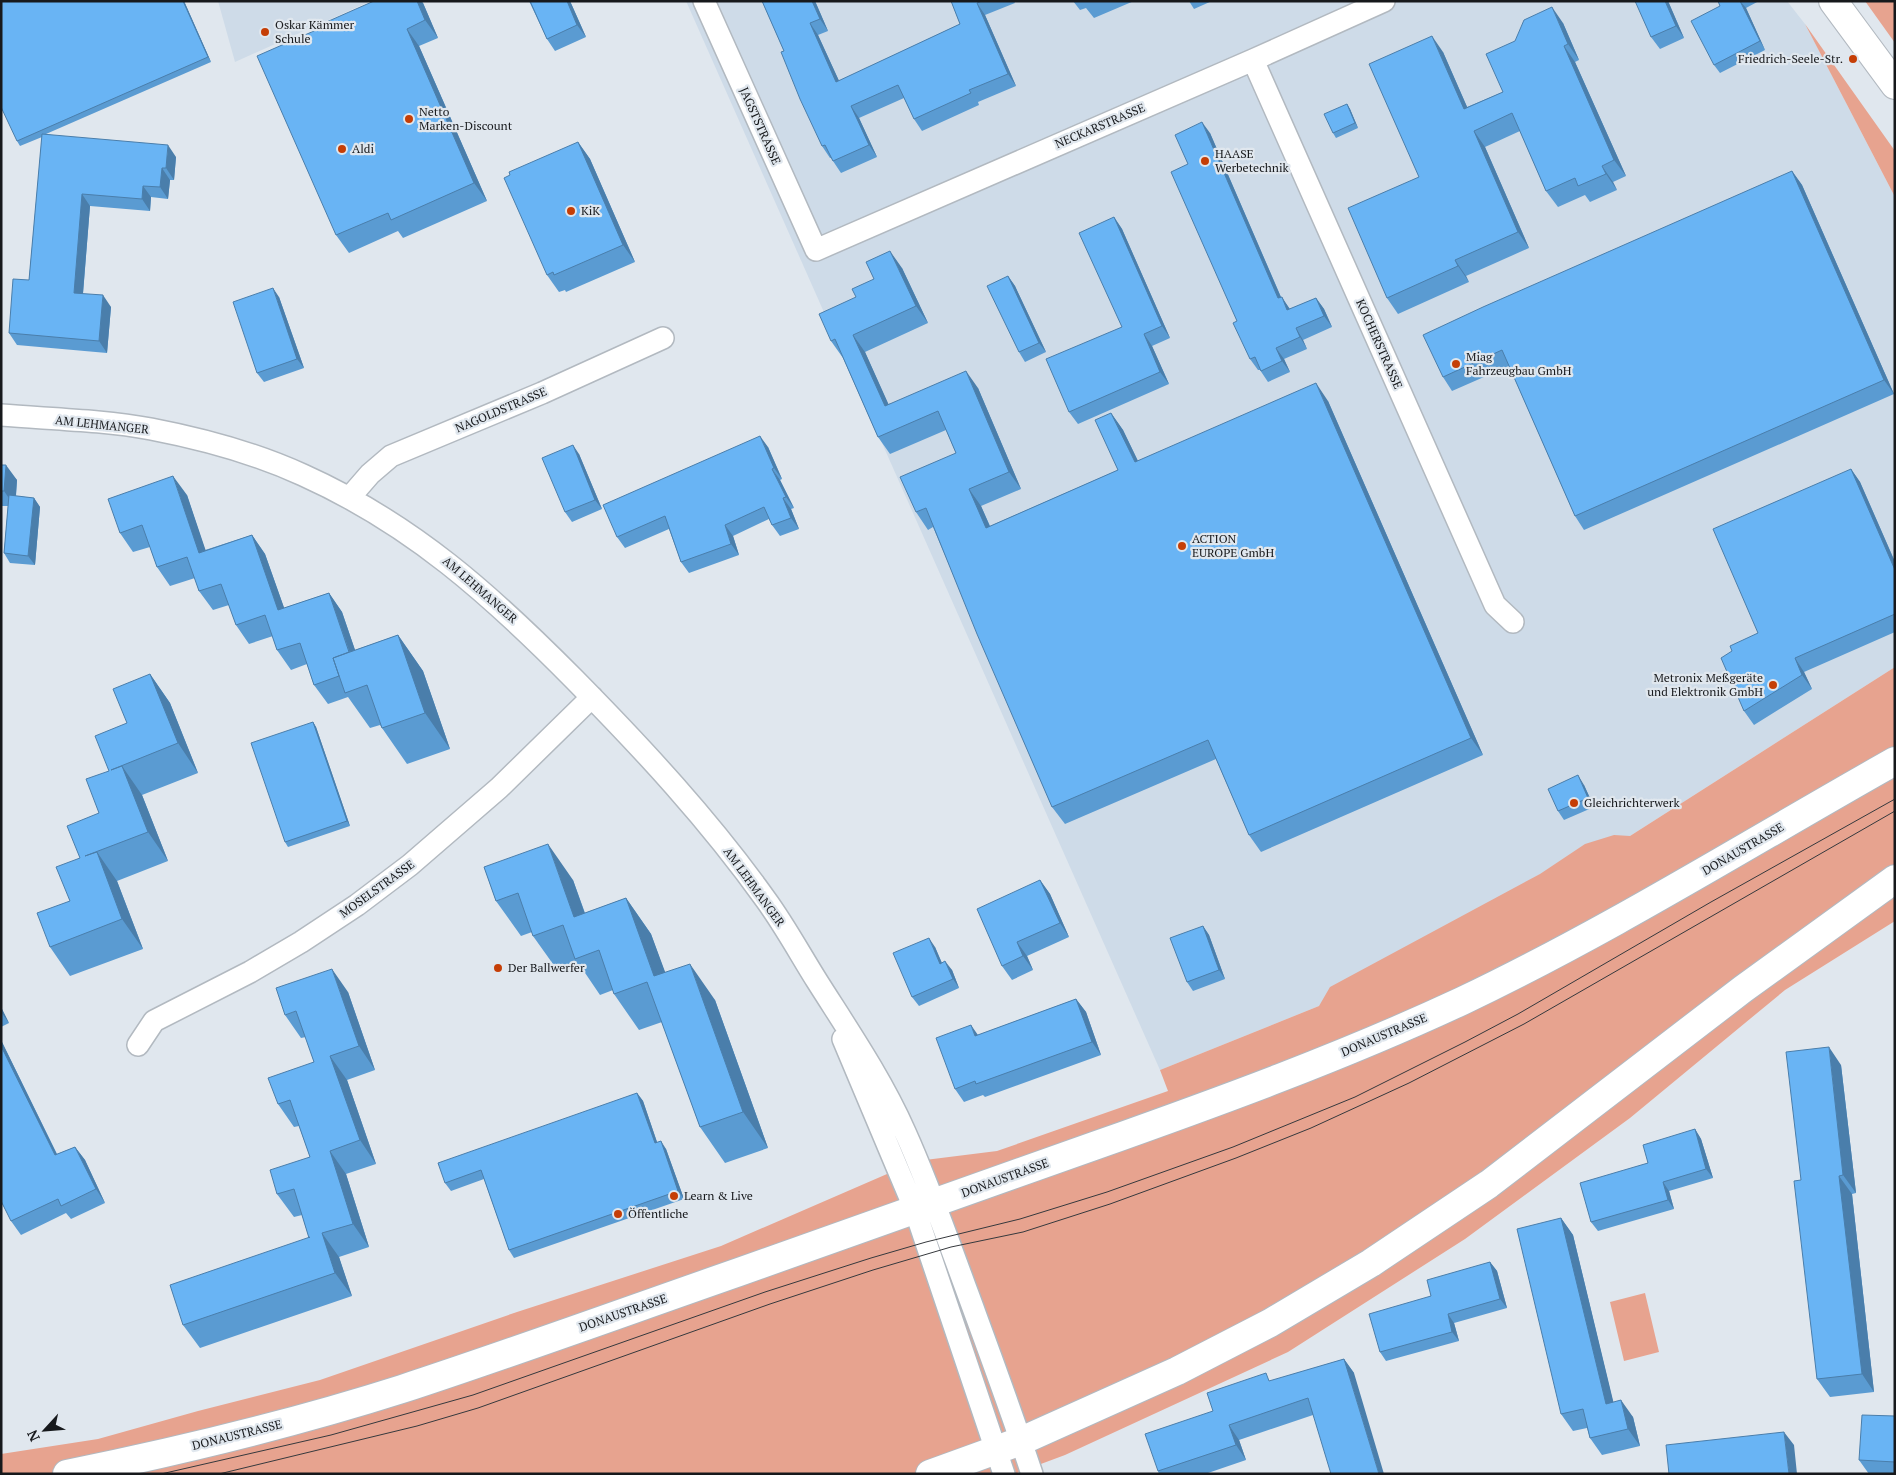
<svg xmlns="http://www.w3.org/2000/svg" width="1896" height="1475" viewBox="0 0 1896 1475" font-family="'PT Serif',serif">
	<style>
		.built { fill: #cedbe8 }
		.green { fill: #e7a38f }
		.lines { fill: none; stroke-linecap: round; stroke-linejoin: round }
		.street-casing { stroke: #b2b9c0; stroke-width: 24 }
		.secondary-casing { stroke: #b2b9c0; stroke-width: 30 }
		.street { stroke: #fff; stroke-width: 21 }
		.secondary { stroke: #fff; stroke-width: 28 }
		.tram { stroke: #36393d; stroke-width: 1 }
		.wall { fill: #5a9bd2 }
		.shaded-wall { fill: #4a7eab }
		.building { fill: #69b4f4; stroke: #4a7eab }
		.poi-dot { fill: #c53e06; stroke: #e0e7ee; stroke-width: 2 }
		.labels { text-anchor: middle; stroke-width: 4.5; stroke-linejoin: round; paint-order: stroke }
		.poi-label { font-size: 12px; fill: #17191c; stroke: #e0e7ee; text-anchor: start }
		.street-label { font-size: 12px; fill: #17191c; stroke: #e0e7ee }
	</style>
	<rect width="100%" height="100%" fill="#e0e7ee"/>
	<path class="built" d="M218,1H371L235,62Z
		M686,1H1787L1805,24L1895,197V667L1630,836L1319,1006L1160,1070Z"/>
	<path class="green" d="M1865,1H1895V43Z
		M1805,24L1895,151V197Z
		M1895,667V921L1785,990L1630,1118L1465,1239L1288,1352L1065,1455L1014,1474H1V1454L98,1439L198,1411L320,1380L517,1312L721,1246L917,1161L997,1151L1168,1091L1160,1070L1319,1006L1330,987L1540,874L1585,844L1614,835L1630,836Z
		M1645,1293L1659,1352L1624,1361L1610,1302Z"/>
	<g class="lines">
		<g class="street-casing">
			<path id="street" d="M704,1L816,250L1253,60L1384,1
				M1253,60L1495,605L1513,622
				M1,415C50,419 103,420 151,429C203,439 255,453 303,475C412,524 491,595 574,679C643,749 709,820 766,900C785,926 800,954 817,981C848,1030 881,1078 905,1132C929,1185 948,1240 968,1294C990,1354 1012,1413 1032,1474
				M350,497L370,474L391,456L542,393L663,338
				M843,1039L915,1210L1004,1474
				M138,1045L154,1021L250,972L301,942L357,905L410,865L499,788L592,697"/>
		</g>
		<g class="secondary-casing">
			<path id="secondary" d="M1833,1L1895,85
				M67,1474C180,1451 292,1424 402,1389C515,1352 627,1311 739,1272C857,1230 975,1188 1094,1146C1218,1102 1342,1057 1462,1001C1611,930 1751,842 1895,761
				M930,1474L1021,1441L1177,1371L1270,1323L1371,1263L1489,1184L1743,989L1895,879"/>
		</g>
		<use href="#street" class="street"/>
		<use href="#secondary" class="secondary"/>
		<path class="tram" d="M161,1474L331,1435L473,1395L765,1292L871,1258L926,1242L1020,1219L1107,1192L1233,1147L1355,1097L1465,1042L1518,1014L1711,902L1895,799
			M219,1474L417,1426L478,1408L770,1304L873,1270L951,1247L1023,1232L1110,1204L1236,1158L1311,1128L1409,1083L1524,1024L1895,811"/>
	</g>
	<path class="wall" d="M1,1H184L211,62L46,134L176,157L174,180H170L168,199L151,197L150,211L90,206L83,294L111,307L107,353L17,345L9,333L29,280L42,137L20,146L17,141Z
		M374,1H421L423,3L438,38L419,46L487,201L403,238L398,231L349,253L336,235L323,27Z
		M529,1H570L586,37L555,51L547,39Z
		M762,1H815L828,31L818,35L839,81L960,24L951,1H1014L1015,3L985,15L1016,86L978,102L979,105L922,131L914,119L904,98L859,118L877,157L841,173L831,158H830L822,146L784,51Z
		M1073,1H1134L1094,18L1086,8L1080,10Z
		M1189,1H1212L1194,9Z
		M1668,1L1684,38L1660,49L1651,37Z
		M1718,1H1759L1746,8L1765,50L1720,73L1714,65L1720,6Z
		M1563,23L1579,60L1575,62L1626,176L1613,182L1617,190L1590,202L1585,195L1558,207L1546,191L1520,131L1485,147L1529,248L1466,276L1469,282L1398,314L1387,298L1419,177L1443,52L1467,107L1503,92Z
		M1347,104L1350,109L1358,128L1336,138L1333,133Z
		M1210,133L1281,297L1290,309L1316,298L1324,309L1332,327L1303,340L1307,349L1284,359L1290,372L1268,382L1260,370H1258L1250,359L1237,321L1188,164Z
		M578,142L590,159L635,262L566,292L565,290L559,292L547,275Z
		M1792,171L1802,185L1894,394L1584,530L1575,516L1509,366L1452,391L1443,377Z
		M1114,217L1122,229L1170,338L1152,346L1169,384L1078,424L1069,412L1122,327Z
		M902,268L928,323L865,352L888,404L978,388L1021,489L981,506L990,526L1118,470L1111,413L1123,430L1138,461L1328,401L1483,755L1261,852L1249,835L1216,759L1065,824L1052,807L933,527L928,530L916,512L956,453L946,430L890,454L878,437L843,358L831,341L856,297Z
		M1008,276L1015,286L1046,352L1025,362L1019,352Z
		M279,297L304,368L264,382L257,373Z
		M768,447L782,479L780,480L794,508L791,509L799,529L780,536L772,525L769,519L733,536L739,555L689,573L681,562L669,529L625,548L617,537Z
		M579,454L602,509L572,522L565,512Z
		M1,465L17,480L16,496L34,498L40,507L35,565L10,563L4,553L8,506H1Z
		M1851,469L1860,482L1895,562V632L1804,672L1812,689L1754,725L1744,711L1732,651L1758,633Z
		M187,495L205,550L252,535L265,554L284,608L329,593L342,612L355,650L398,635L423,671L450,749L407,764L382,728L380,725L370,728L348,697L328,704L314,685L307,664L291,670L277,650L273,636L249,644L236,625L229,605L213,610L199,591L195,578L170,586L157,567L150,547L133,552L120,533Z
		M150,674L170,703L198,773L142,795L168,861L117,881L143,949L70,976L50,947L70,901L80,858L99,813L109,771L127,723Z
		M313,722L316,727L350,826L288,847L285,842Z
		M1584,785L1594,807L1564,820L1558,811Z
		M484,867L573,880L585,913L626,898L651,934L665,973L715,1000L768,1148L725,1163L700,1127L662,1022L639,1030L614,994L613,990L600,995L579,964L558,971L533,936L532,932L521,936L496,901Z
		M1040,880L1050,894L1069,937L1027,956L1033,970L1012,980L1002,966Z
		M1203,926L1209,935L1225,979L1193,991L1187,982Z
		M935,947L942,963L952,970L959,988L919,1006L912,997Z
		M348,992L375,1070L347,1080L376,1164L346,1174L369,1247L339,1257L352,1296L200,1348L183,1325L309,1238L302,1215L294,1217L277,1194L310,1157L299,1126L294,1127L278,1104L314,1062L306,1037L301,1038L285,1015Z
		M1076,999L1086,1012L1101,1055L985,1097L983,1095L964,1102L955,1089L978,1035Z
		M1,1007L9,1023L1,1027Z
		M1,1040L57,1154L75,1147L85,1160L105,1203L71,1219L66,1213L21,1235L11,1221Z
		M1841,1065L1856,1193L1852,1194L1874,1392L1830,1397L1817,1379L1801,1180Z
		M637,1093L643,1101L657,1142L666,1149L684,1199L514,1258L509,1250L484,1179L451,1191L445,1183Z
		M1695,1129L1701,1139L1713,1178L1669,1191L1674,1209L1598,1231L1591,1222L1648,1163Z
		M1561,1218L1573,1235L1613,1402L1633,1417L1640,1446L1602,1455L1590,1438L1587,1428L1573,1431L1561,1414Z
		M1490,1262L1497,1271L1507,1308L1454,1323L1459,1341L1386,1361L1380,1352L1431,1296Z
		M1344,1359L1354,1373L1313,1415L1239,1440L1246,1460L1205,1474H1159L1158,1471L1213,1411L1271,1381Z
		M1895,1416V1474H1869L1859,1460Z"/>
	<path class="shaded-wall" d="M183,1H184L211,62L208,57Z
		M417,1H421L423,3L438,38L425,20Z
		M567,1H570L586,37L577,25Z
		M812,1H815L828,31L820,19Z
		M1665,1H1668L1684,38L1676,26Z
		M1740,1L1746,8L1765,50L1760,41Z
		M977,3L985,15L1016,86L1008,74Z
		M1552,7L1563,23L1579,60L1568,44Z
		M810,23L818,35L845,94L836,82Z
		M407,29L419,46L487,201L474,183Z
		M1432,36L1443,52L1475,125L1464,109Z
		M1564,46L1575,62L1626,176L1614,160Z
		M1347,104L1350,109L1358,128L1355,123Z
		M851,106L859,118L877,157L869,145Z
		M1202,122L1210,133L1286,309L1278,298Z
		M1474,131L1485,147L1529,248L1518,232Z
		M578,142L590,159L635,262L623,245Z
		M168,145L176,157L174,180L166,168Z
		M1602,166L1613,182L1617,190L1606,174Z
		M162,168L170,180L168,199L160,187Z
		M1792,171L1802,185L1894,394L1884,380Z
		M143,186L151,197L150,211L142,199Z
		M82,194L90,206L82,305L74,293Z
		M1114,217L1122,229L1170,338L1162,326Z
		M890,251L902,268L928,323L916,306Z
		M1455,260L1466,276L1469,282L1458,266Z
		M1008,276L1015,286L1046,352L1039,343Z
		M273,288L279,297L304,368L297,359Z
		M103,295L111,307L107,353L99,341Z
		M1282,297L1289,308L1295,321L1287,310Z
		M1316,298L1324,309L1332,327L1324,316Z
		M1296,328L1303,340L1307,349L1300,337Z
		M1144,334L1152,346L1169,384L1160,372Z
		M853,335L865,352L897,423L885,406Z
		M1276,348L1284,359L1290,372L1282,361Z
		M966,371L978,388L1021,489L1009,472Z
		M1316,383L1328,401L1483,755L1471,738Z
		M1111,413L1123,430L1147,480L1135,462Z
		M760,436L768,447L782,479L774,468Z
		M573,445L579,454L602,509L595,500Z
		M6,465L17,480L15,507L4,491Z
		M772,469L780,480L794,508L786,497Z
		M1851,469L1860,482L1895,562V570Z
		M173,476L187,495L213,572L199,553Z
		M969,489L981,506L998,545L986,528Z
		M34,498L40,507L35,565L28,556Z
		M783,498L791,509L799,529L791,518Z
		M725,525L733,536L739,555L731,544Z
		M252,535L265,554L292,630L278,610Z
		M329,593L342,612L368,688L356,670Z
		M398,635L423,671L450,749L425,713Z
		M1795,658L1804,672L1812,689L1802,675Z
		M150,674L170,703L198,773L178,743Z
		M313,722L316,727L350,826L347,821Z
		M122,766L142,795L168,861L148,832Z
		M1578,775L1584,785L1594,807L1588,798Z
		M548,844L573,880L598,951L574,917Z
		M97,852L117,881L143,949L122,919Z
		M1040,880L1050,894L1069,937L1060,923Z
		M626,898L651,934L680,1012L654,976Z
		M1203,926L1209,935L1225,979L1219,970Z
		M929,938L935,947L946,973L940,964Z
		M1017,942L1027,956L1033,970L1023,956Z
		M945,961L952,970L959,988L953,979Z
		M690,964L715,1000L768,1148L743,1112Z
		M332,969L348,992L375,1070L359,1046Z
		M1076,999L1086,1012L1101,1055L1092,1042Z
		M1,1007L9,1023L1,1012Z
		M971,1025L980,1038L975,1036Z
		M1,1040L64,1169L55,1155L1,1046Z
		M1829,1047L1841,1065L1856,1193L1843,1175Z
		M330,1056L347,1080L376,1164L360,1140Z
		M637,1093L643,1101L660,1151L655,1143Z
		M1695,1129L1701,1139L1713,1178L1706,1169Z
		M661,1141L666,1149L684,1199L678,1191Z
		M75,1147L85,1160L105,1203L96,1189Z
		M330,1151L346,1174L369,1247L353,1224Z
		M1839,1176L1852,1194L1874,1392L1862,1374Z
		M1663,1182L1669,1191L1674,1209L1668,1200Z
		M1561,1218L1573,1235L1618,1421L1606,1404Z
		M322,1233L339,1257L352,1296L335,1273Z
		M1490,1262L1497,1271L1507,1308L1500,1299Z
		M1448,1314L1454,1323L1459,1341L1452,1332Z
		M1344,1359L1354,1373L1384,1474H1379Z
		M1621,1400L1633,1417L1640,1446L1628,1429Z
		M1229,1425L1239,1440L1246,1460L1236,1445Z
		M1784,1432L1794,1445L1797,1474H1789Z"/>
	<path class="building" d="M1,1H183L208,57L17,141L1,107Z
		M374,1H417L425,20L407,29L474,183L391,220L388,213L336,235L257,56L323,27L322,24Z
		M530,1H567L577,25L547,39Z
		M762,1H812L820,19L810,23L836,82L960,24L951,1H982L977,3L1008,74L969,90L971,93L914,119L898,85L851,106L869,145L833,161L825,145L822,146L800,99L781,52L784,51Z
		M1635,1H1665L1676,26L1651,37Z
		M1718,1H1740L1760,41L1714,65L1691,21L1720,6Z
		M1552,7L1568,44L1564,46L1614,160L1602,166L1606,174L1578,186L1575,178L1546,191L1512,113L1474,131L1518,232L1455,260L1458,266L1387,298L1348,208L1419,177L1369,64L1432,36L1464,109L1503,92L1486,54L1515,41L1524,20Z
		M1347,104L1355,123L1333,133L1324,114Z
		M1202,122L1278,298L1282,297L1287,310L1316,298L1324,316L1296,328L1300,337L1276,348L1282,361L1261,371L1255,357L1250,359L1233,323L1237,321L1171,172L1188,164L1175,135Z
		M42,134L168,145L166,168H162L160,187L143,186L142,199L82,194L74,293L103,295L99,341L9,333L13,279L29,280Z
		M578,142L623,245L554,275L553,272L547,275L504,178L510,175L509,172Z
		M1792,171L1884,380L1575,516L1502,350L1443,377L1423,335L1483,307Z
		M1114,217L1162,326L1144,334L1160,372L1069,412L1046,359L1122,327L1079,233Z
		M890,251L916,306L853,335L885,406L966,371L1009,472L969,489L986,528L1118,470L1095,420L1111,413L1135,462L1316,383L1471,738L1249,835L1208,740L1052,807L977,634L926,508L916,512L900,477L956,453L938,411L878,437L835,339L831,341L819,314L856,297L852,289L874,279L866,262Z
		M1008,276L1039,343L1019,352L987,286Z
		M273,288L297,359L257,373L233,302Z
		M760,436L774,468L772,469L786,497L783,498L791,518L772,525L764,507L725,525L731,544L681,562L665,516L617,537L603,505Z
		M573,445L595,500L565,512L542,458Z
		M1,465H6L4,491H1Z
		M1851,469L1895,570V614L1795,658L1802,675L1744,711L1721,658L1732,651L1730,646L1758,633L1713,529Z
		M173,476L199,553L252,535L278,610L329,593L349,652L333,658L339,676L314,685L300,643L277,650L265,615L236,625L221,584L199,591L187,557L157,567L142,525L120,533L108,499Z
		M9,495L34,498L28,556L4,553Z
		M398,635L425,713L382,728L367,685L345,693L333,658Z
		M150,674L178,743L111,770L122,766L148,832L85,856L97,852L122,919L50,947L37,913L70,901L56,867L80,858L67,826L99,813L86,779L109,771L95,736L127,723L113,689Z
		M313,722L347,821L285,842L251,743Z
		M1578,775L1588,798L1558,811L1548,789Z
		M548,844L574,917L626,898L654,976L690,964L743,1112L700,1127L647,982L614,994L599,950L575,959L563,925L533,936L518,893L496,901L484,867Z
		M1040,880L1060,923L1017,942L1023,956L1002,966L977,909Z
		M1203,926L1219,970L1187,982L1170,938Z
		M929,938L940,964L945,961L953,979L912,997L893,953Z
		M332,969L359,1046L330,1056L360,1140L330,1151L353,1224L322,1233L335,1273L183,1325L170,1285L310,1237L309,1238L294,1189L277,1194L270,1170L310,1157L290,1100L278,1104L268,1078L314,1062L296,1011L285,1015L276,988Z
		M1076,999L1092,1042L976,1084L975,1081L955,1089L936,1038L971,1025L975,1036Z
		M1,1046L55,1155L75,1147L96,1189L61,1206L58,1199L11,1221L1,1201Z
		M1829,1047L1843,1175L1839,1176L1862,1374L1817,1379L1794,1181L1801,1180L1786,1052Z
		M637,1093L655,1143L661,1141L678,1191L509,1250L481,1170L445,1183L438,1163Z
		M1695,1129L1706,1169L1663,1182L1668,1200L1591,1222L1580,1183L1648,1163L1643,1145Z
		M1561,1218L1606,1404L1621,1400L1628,1429L1590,1438L1583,1409L1561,1414L1517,1229Z
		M1490,1262L1500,1299L1448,1314L1452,1332L1380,1352L1369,1314L1431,1296L1427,1280Z
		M1344,1359L1379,1474H1331L1308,1398L1229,1425L1236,1445L1158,1471L1145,1434L1213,1411L1207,1393L1266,1373L1269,1381Z
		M1862,1415L1895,1416V1462L1859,1460Z
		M1784,1432L1789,1474H1669L1666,1445Z"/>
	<g class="poi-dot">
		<circle cx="265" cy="32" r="5"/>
		<circle cx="1853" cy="59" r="5"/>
		<circle cx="409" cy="119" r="5"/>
		<circle cx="342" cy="149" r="5"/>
		<circle cx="1205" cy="161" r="5"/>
		<circle cx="571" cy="211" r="5"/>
		<circle cx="1456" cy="364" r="5"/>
		<circle cx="1182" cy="546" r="5"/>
		<circle cx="1773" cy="685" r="5"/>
		<circle cx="1574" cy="803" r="5"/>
		<circle cx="498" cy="968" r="5"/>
		<circle cx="674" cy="1196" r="5"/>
		<circle cx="618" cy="1214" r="5"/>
	</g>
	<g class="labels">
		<g class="poi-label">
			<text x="275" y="29">Oskar Kämmer<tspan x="275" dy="14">Schule</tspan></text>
			<text x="1843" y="63" text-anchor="end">Friedrich-Seele-Str.</text>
			<text x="419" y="116">Netto<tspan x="419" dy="14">Marken-Discount</tspan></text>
			<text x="352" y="153">Aldi</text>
			<text x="1215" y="158">HAASE<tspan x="1215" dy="14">Werbetechnik</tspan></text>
			<text x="581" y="215">KiK</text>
			<text x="1466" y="361">Miag<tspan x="1466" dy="14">Fahrzeugbau GmbH</tspan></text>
			<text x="1192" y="543">ACTION<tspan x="1192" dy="14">EUROPE GmbH</tspan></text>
			<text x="1763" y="682" text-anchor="end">Metronix Meßgeräte<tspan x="1763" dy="14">und Elektronik GmbH</tspan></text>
			<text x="1584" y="807">Gleichrichterwerk</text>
			<text x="508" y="972">Der Ballwerfer</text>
			<text x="684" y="1200">Learn &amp; Live</text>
			<text x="628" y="1218">Öffentliche</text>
		</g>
		<g class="street-label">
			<text transform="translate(760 126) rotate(66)" y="4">JAGSTSTRASSE</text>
			<text transform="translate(1100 126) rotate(-23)" y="4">NECKARSTRASSE</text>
			<text transform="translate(1379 344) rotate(66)" y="4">KOCHERSTRASSE</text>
			<text transform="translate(501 410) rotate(-23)" y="4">NAGOLDSTRASSE</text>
			<text transform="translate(102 425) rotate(6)" y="4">AM LEHMANGER</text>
			<text transform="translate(480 590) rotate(41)" y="4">AM LEHMANGER</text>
			<text transform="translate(1743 849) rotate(-30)" y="4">DONAUSTRASSE</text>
			<text transform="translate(754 887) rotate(54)" y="4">AM LEHMANGER</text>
			<text transform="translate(377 889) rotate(-36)" y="4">MOSELSTRASSE</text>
			<text transform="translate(1384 1035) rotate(-23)" y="4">DONAUSTRASSE</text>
			<text transform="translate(1005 1178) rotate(-20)" y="4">DONAUSTRASSE</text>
			<text transform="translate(623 1313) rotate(-19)" y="4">DONAUSTRASSE</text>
			<text transform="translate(237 1435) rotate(-14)" y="4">DONAUSTRASSE</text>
		</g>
	</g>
	<rect width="1896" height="1475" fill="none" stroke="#17191c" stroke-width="5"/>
	<g transform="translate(45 1430) rotate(244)" stroke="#e0e7ee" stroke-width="4" paint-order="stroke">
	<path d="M0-4L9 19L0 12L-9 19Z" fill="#17191c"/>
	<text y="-8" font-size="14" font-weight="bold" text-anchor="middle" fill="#17191c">N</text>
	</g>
</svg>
